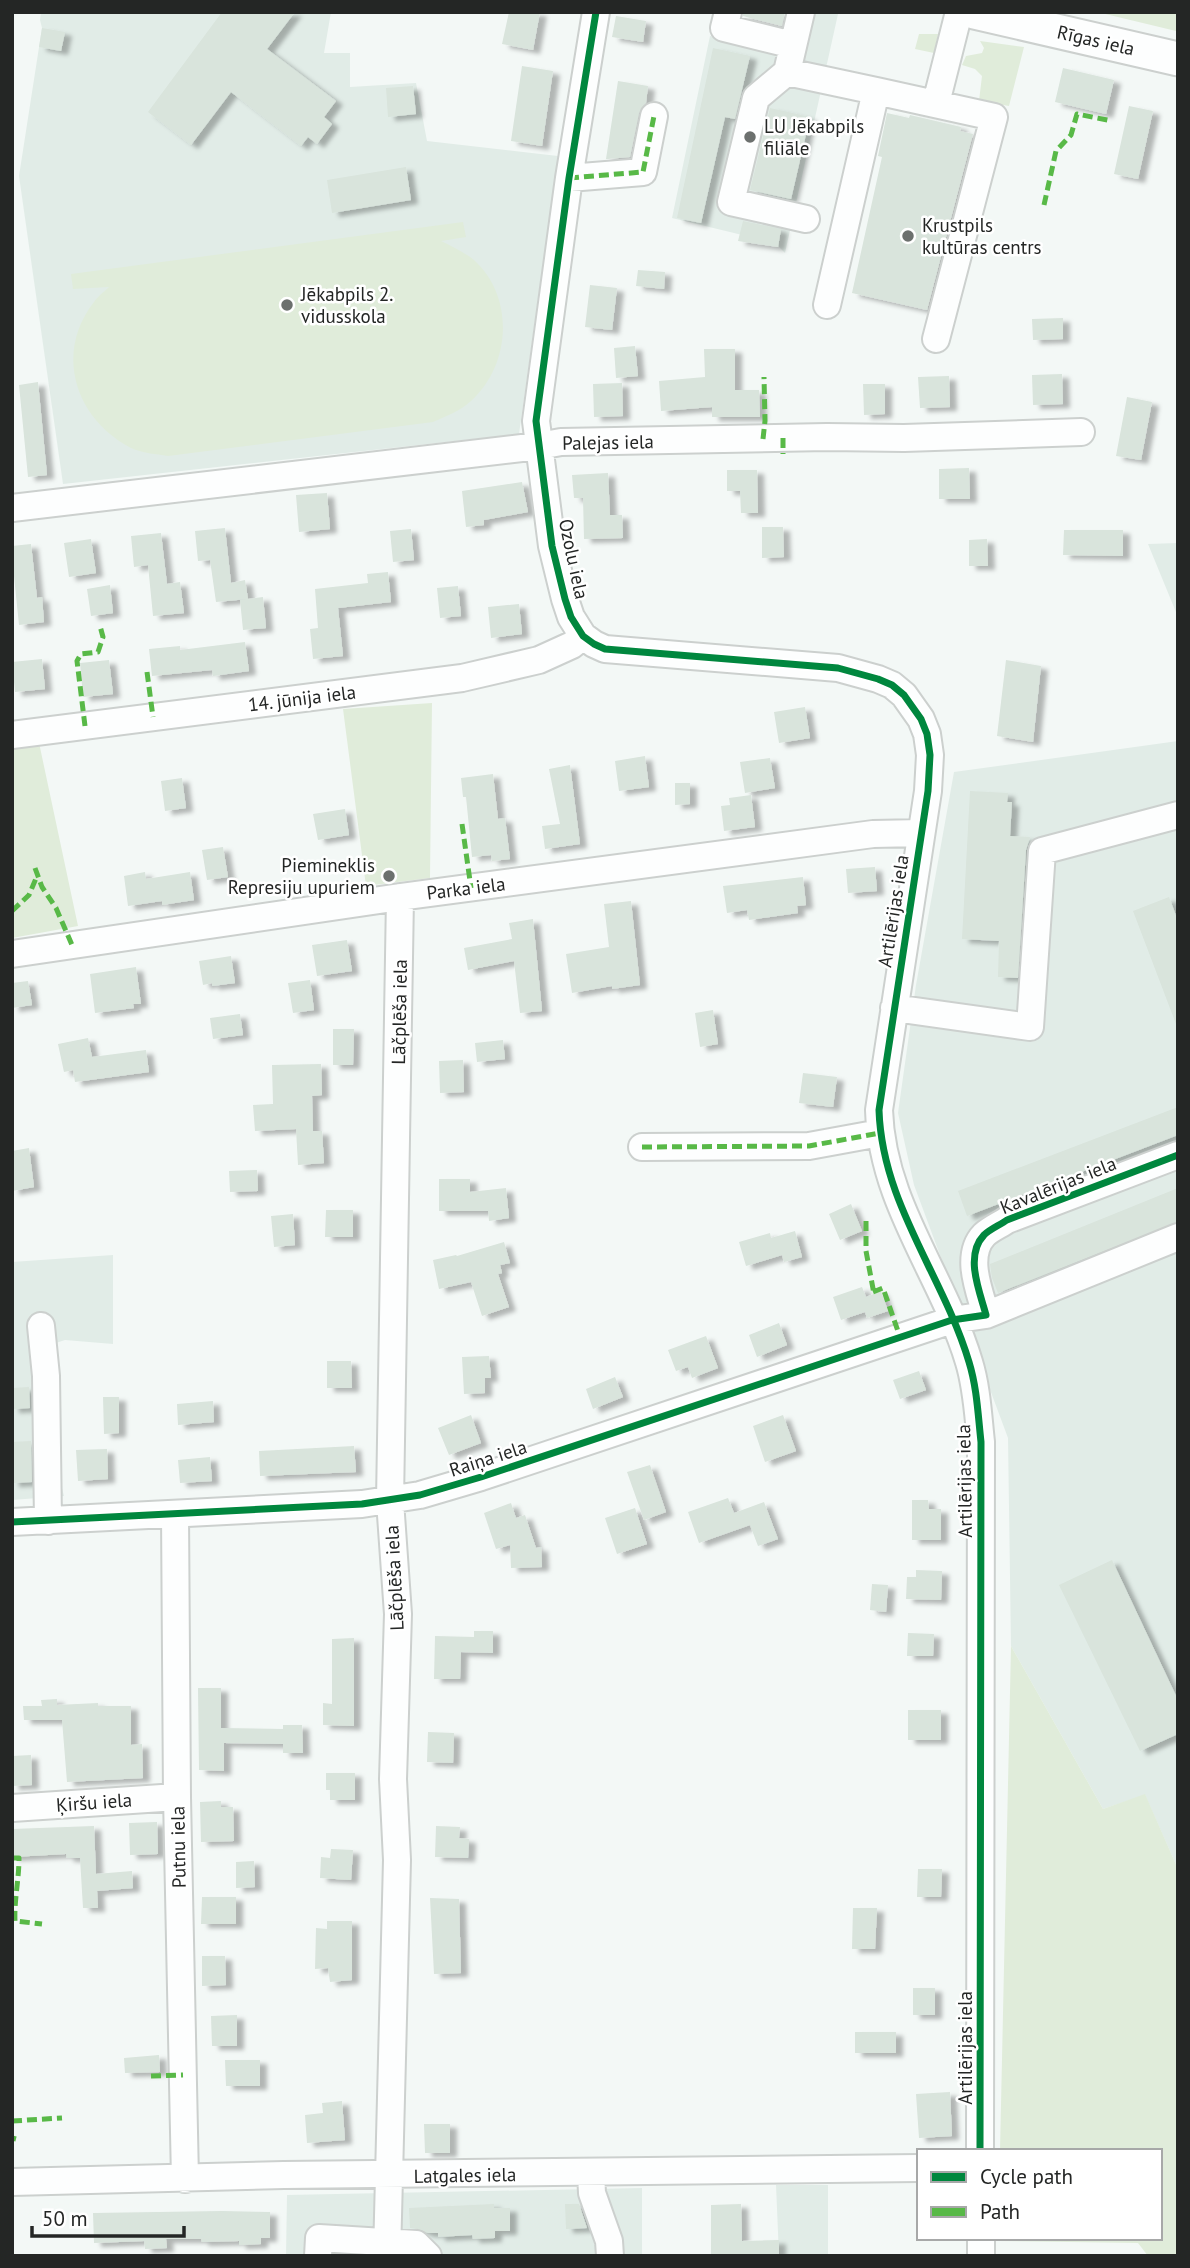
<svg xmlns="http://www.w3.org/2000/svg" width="1190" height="2268" viewBox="0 0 1190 2268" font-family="'PT Sans',sans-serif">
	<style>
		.built { fill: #e1ece7 }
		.green { fill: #e0ecda }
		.building { fill: #d9e4dc; filter: url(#shadow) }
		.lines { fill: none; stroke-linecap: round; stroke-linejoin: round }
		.minor-casing { stroke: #ccd0ce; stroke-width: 30 }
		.major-casing { stroke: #ccd0ce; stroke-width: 37 }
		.minor { stroke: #fdfefe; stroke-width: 26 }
		.major { stroke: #fdfefe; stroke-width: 33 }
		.quiet { stroke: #58b947; stroke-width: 5; stroke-dasharray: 10 5; stroke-linecap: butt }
		.cycleway-casing { stroke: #fff; stroke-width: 11 }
		.cycleway { stroke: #00873e; stroke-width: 7 }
		.poi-dot { fill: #6c706e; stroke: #fff; stroke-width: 2.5 }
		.labels { text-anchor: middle; stroke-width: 5; stroke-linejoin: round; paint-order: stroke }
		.street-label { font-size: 19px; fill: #242625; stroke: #fff }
		.poi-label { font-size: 19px; fill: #242625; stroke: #fff; text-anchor: start }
	</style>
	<defs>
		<filter id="shadow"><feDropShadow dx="7" dy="4" stdDeviation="2" flood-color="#0004"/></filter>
	</defs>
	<rect width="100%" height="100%" fill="#f3f8f6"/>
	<path class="built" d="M41,12H331L324,53H350V87L416,83L427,141L558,156L519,434L63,484L19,176L42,28L40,20Z
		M797,12H833L838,14L785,253L775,243L672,218L710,36L786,55Z
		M1178,543V617L1148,544Z
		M1178,741V1869L1145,1795L1103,1809L1011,1646L1008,1438L914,1185L898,1113L916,985L954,772Z
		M113,1255V1344L65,1340L53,1344L58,1473L64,1496L12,1500V1262Z
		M776,2185H828V2256H779Z
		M642,2188V2256H286L287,2195Z"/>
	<path class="green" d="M1097,12H1178V30L1176,31Z
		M919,34H938L934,53L915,49Z
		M980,41L1024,47L1009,106L979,101L982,76L975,69L962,65L966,56L982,53L984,48Z
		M463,222L466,237L441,241C453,247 464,252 474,260C515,297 511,365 471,401C460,411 447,416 433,422L168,456C156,454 142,453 131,448C75,419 54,353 94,302C98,296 105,291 109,287L73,289L71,274Z
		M432,703L430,878L366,886L343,709Z
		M38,738L78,926L12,938V741Z
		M1011,1646L1103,1809L1145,1794L1178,1869V2256H1148L1138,2243L997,2241L998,2238H1160V2151H1000Z"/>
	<path class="building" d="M222,12H295L267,49L336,101L324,117L332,124L317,144L308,137L301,146L231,92L191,145L148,112Z
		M509,12H540L533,50L502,44Z
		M743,12H785L782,26L743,16Z
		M616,16L646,21L643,42L612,37Z
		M42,28L65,32L61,51L39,47Z
		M713,48L750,56L735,119L725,117L701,223L677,218Z
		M522,66L553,71L542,146L511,141Z
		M1063,68L1114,80L1106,114L1055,102Z
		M618,81L648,86L646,103L639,113L630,157L608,159H606Z
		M413,86L416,114L388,117L386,88Z
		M1129,106L1153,111L1138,179L1114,174Z
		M770,108L810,117L791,199L750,190Z
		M887,113L909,118L910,115L961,127L960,131L973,134L927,310L852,293L882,157L878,156Z
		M406,167L411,200L332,213L327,180Z
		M743,221L781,229L778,247L738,241Z
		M638,270L665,272L664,289L636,286Z
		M590,285L617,288L612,330L585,327Z
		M1063,318V339L1033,340L1032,319Z
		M635,346L638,376L616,378L614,348Z
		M704,349H735V390H759L760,417H712V407L661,411L659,381L705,377Z
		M1062,374L1063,404L1033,405L1032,375Z
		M949,376L950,407L920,408L918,377Z
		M38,382L47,475L28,477L19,385Z
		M622,383L623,416L594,417L593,384Z
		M863,384H885V414L864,415Z
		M1127,397L1152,402L1141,460L1116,456Z
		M969,468L970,499H939V469Z
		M727,470H757L758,513H741L740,491H727Z
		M608,473L610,515H622L623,538L584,539L583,498H574L572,475Z
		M522,482L528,512L484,520V525L466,527L462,491Z
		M327,493L330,529L299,532L296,495Z
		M762,527H783L784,557L762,558Z
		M225,528L231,583L245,580L248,599L216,602L210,560L198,561L195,531Z
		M411,529L414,560L393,562L390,531Z
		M1064,530H1123V556L1063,555Z
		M161,533L167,584L180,582L184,613L153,616L148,565L134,567L131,536Z
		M91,539L96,573L69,577L64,543Z
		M987,539L988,566H969V540Z
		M31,544L37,598L42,597L44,622L19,625L14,576L12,577V546Z
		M388,572L391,602L338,608L343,656L313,659L310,629L318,628L315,589L368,583L367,574Z
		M110,585L113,613L91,616L87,589Z
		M458,586L461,616L440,618L437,588Z
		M263,597L266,628L243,630L240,600Z
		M519,604L522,634L491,638L488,607Z
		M245,642L249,671L213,676L212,670L152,676L149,649L180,646V650Z
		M42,659L45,689L15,692L12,662Z
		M109,660L113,694L83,697L80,663Z
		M1006,660L1041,666L1033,742L997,736Z
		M805,707L810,738L779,743L774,712Z
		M645,756L649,787L619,791L615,761Z
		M770,758L775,788L745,793L740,762Z
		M570,765L580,844L545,849L542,826L560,824L549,769Z
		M493,774L498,819L505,818L510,859L492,861L491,855L472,857L466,797H463L461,778Z
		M182,778L186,808L165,811L161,781Z
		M675,783H690V804L675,805Z
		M970,791L1008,793L1007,802H1012L1010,836L1030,837L1026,850L1018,978L998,977L999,941L962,939Z
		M751,795L755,827L724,831L721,806L730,805L729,798Z
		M345,809L349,835L318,840L313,814Z
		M223,847L228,877L207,880L202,850Z
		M875,867L877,891L848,893L846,869Z
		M145,872L146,879L190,872L194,900L162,905V901L128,906L124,876Z
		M803,877L806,905L797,906L798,913L749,920L747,910L727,913L723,886Z
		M1169,897L1178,921L1176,1024L1133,911Z
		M631,901L640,985L612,989V986L572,993L566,954L609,947L604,904Z
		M533,919L542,1011L520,1013L514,961L468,970L464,948L512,939L509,923Z
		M347,940L352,971L317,976L312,945Z
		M231,956L235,983L212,986V983L203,985L199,961Z
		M136,967L141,1004H133L134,1008L95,1013L90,974Z
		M310,980L314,1010L293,1013L288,983Z
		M28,981L32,1005L12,1008V983Z
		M713,1010L718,1044L700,1047L695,1013Z
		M240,1014L243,1035L213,1039L210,1018Z
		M333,1029H354L353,1065H333Z
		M88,1038L92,1057L146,1050L149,1072L75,1082L73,1070L64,1072L58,1044Z
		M503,1040L505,1059L477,1062L475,1043Z
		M463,1060L464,1092L440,1093L439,1061Z
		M321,1064L322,1095L312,1096L313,1131H322L324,1163L298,1165L296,1129L255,1131L253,1105L273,1104L272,1065Z
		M803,1073L837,1077L833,1107L799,1103Z
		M1178,1107V1135L967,1216L958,1191Z
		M29,1148L34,1187L12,1191V1151Z
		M257,1170L258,1191L230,1192L229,1171Z
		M439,1179H470V1192L506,1188L509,1218L489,1221L488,1211H439Z
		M1178,1188V1222L998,1293L992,1278L990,1264Z
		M851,1204L862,1231L840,1240L829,1214Z
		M326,1210H353V1237H325Z
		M293,1214L295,1245L274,1247L271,1216Z
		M795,1231L802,1257L784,1262L782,1255L746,1266L739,1242L770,1233L771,1238Z
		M504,1242L510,1263L500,1265L502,1273L498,1274L509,1307L482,1316L471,1282L439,1289L433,1260L456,1255L457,1256Z
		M862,1287L866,1297L881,1291L888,1311L867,1318L865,1312L841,1320L833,1297Z
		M779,1323L787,1345L757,1357L749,1335Z
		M706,1336L718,1368L692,1378L688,1367L676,1371L668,1350Z
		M489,1356L491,1378H485V1393L464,1394L462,1357Z
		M327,1361H351L352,1388H327Z
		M919,1371L926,1390L900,1399L893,1380Z
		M615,1377L623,1397L593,1409L586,1389Z
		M29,1387L30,1408L12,1409V1388Z
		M103,1397H119V1433L104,1434Z
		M213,1401L214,1422L178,1425L177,1404Z
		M471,1415L481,1443L449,1455L438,1428Z
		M783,1415L796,1451L765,1462L753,1426Z
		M31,1441L32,1482L12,1483V1442Z
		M354,1446L356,1472L260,1476L259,1451Z
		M107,1449L108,1479L78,1481L76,1450Z
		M210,1457L212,1481L180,1483L178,1460Z
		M650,1465L666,1512L644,1520L627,1472Z
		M728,1498L734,1513L764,1502L778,1539L758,1546L750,1525L699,1543L688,1512Z
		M912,1500H928L929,1509H941V1540H912Z
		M511,1503L516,1518L525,1515L536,1548L541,1547L542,1567L511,1568L510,1545L496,1549L484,1513Z
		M635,1508L647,1544L617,1554L605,1518Z
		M1112,1560L1178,1700V1734L1140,1751L1059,1585Z
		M916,1570L942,1571L941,1600L906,1599L907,1577H916Z
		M872,1584L888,1585L886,1612L870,1610Z
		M474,1631H493V1653L461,1652L460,1679H434L435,1636L474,1637Z
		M908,1633L934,1634L933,1656H907Z
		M354,1638V1726L323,1725V1703L332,1704V1639Z
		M198,1688H221V1728L283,1729V1725H302L303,1753H283V1744L224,1743V1771L199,1770Z
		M57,1699V1705L98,1703V1706H131V1745L142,1744L143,1778L67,1782L62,1720H24L23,1706H42L41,1700Z
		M908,1710H941V1740H908Z
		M428,1732L454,1733L453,1763L427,1762Z
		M31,1755L32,1785L12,1786V1756Z
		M326,1773H355V1800H330V1790H326Z
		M221,1801V1807H233L234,1841L201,1842L200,1802Z
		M157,1822L158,1854L130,1855L129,1823Z
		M94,1826L96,1874L132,1871L133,1888L97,1891L98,1908H83L80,1858H67L66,1854L12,1857V1829Z
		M436,1826L460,1827L459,1838L469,1839L468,1858L435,1857Z
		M331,1849L353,1850L351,1880L320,1878L321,1857L330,1858Z
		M254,1861L255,1887L236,1888V1862Z
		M918,1869H942L941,1897H917Z
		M202,1897H236V1924H201Z
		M430,1898L459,1899L461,1973L434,1974Z
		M853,1908H877L875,1949H852Z
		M327,1921H352V1980L330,1982L328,1968L315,1969L316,1928L327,1929Z
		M202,1956H225L226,1985L202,1986Z
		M913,1988H935V2015H913Z
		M237,2015V2046H212L211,2016Z
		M855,2032H896V2053H855Z
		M159,2055L160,2072L125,2073L124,2058Z
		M225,2060H260V2086H226Z
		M950,2092L952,2136L919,2138L916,2094Z
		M342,2101L345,2140L307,2143L305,2115L323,2113L322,2103Z
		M424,2124H450V2153H425Z
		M494,2204V2208H510V2231H495V2238L473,2239L472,2235L438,2237V2233H428L418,2229L410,2228L409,2208Z
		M565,2204H579L587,2228L566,2229Z
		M741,2204L742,2241L779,2240V2256H711V2205Z
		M222,2211L270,2212V2238H261V2244L239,2245V2241L202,2242L201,2239H166L167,2248L145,2249L144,2241L94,2243L93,2213Z"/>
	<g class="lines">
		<g class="minor-casing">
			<path id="minor" d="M596,12L569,178L536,421L552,546L565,599L571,617L583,636L594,644L605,649L838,668L878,679L892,685L904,695L921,719L927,734L930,755L928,791L879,1110C882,1204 943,1275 969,1362C977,1388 978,1415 981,1442L980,2151
				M728,12L724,28L793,45
				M801,12L787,72L876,91
				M787,72L756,98L731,202L806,219
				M936,103L959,12
				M569,178L643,172L654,116
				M827,305L876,91L994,117L936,339
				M12,508L539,446L561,442L827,437L904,438L1081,432
				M12,735L462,678L539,660L572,645L583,636
				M12,954L400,897L873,834L921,833
				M894,1008L1030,1027L1042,851L1178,815
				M642,1147L809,1146L880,1133
				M986,1315L1178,1237
				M41,1326L46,1376L48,1521
				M175,1514L177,1797L185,2179
				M12,1522L362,1504L420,1495L481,1477L952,1320L986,1315C980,1292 964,1256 984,1235C990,1229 1000,1225 1007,1220L1178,1155
				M12,1808L177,1797
				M591,2173L592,2193L609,2241L610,2256
				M12,2182L284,2175L919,2168
				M981,2238V2256
				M318,2256L319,2238L416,2244L428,2256
				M387,2256L397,1860L393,1779L398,1614L390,1501L400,897"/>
		</g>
		<g class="major-casing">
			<path id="major" d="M974,12L1178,59"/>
		</g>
		<use href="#minor" class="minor"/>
		<use href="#major" class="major"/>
		<path class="quiet" d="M569,178L643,172L654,116
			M1044,205L1056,151L1071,135L1077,114L1112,121
			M783,438V454
			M763,439L765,421L764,377
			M147,672L153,717
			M85,726L77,661L81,654L98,652L103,637L100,626
			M462,824L471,888
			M35,868L42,887L56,908L72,945
			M12,911L29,895L37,876
			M642,1147L809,1146L880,1133
			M866,1221V1251L874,1294
			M873,1292L883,1288L900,1337
			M12,1858H19C19,1880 14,1900 15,1921L42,1924
			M151,2076L183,2075
			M12,2121L62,2118
			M12,2138L16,2139"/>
		<g class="cycleway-casing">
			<path id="cycleway" d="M596,12L569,178L536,421L552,546L565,599L571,617L583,636L594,644L605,649L838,668L878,679L892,685L904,695L921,719L927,734L930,755L928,791L879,1110C882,1204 943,1275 969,1362C977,1388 978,1415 981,1442L980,2151
				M12,1522L362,1504L420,1495L481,1477L952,1320L986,1315C980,1292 964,1256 984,1235C990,1229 1000,1225 1007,1220L1178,1155"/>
		</g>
		<use href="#cycleway" class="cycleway"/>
	</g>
	<g class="poi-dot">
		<circle cx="750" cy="137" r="7"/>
		<circle cx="908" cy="236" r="7"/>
		<circle cx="287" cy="305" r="7"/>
		<circle cx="389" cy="876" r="7"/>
	</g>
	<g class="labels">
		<g class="street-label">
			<text transform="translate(1096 40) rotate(13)" y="7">Rīgas iela</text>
			<text transform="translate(608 442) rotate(-1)" y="7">Palejas iela</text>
			<text transform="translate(574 559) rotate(78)" y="7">Ozolu iela</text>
			<text transform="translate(302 698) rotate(-7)" y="7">14. jūnija iela</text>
			<text transform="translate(466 888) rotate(-7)" y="7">Parka iela</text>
			<text transform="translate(893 911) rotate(-81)" y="7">Artilērijas iela</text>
			<text transform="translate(399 1012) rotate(-89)" y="7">Lāčplēša iela</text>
			<text transform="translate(1058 1185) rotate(-22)" y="7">Kavalērijas iela</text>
			<text transform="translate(488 1458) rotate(-18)" y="7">Raiņa iela</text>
			<text transform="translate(964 1481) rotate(-91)" y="7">Artilērijas iela</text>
			<text transform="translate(394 1578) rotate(-93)" y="7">Lāčplēša iela</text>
			<text transform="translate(94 1802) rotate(-4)" y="7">Ķiršu iela</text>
			<text transform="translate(178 1847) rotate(-91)" y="7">Putnu iela</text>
			<text transform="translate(965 2048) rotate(-90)" y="7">Artilērijas iela</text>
			<text transform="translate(465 2175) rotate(-1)" y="7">Latgales iela</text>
		</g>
		<g class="poi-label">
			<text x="764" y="133">LU Jēkabpils<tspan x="764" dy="22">filiāle</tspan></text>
			<text x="922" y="232">Krustpils<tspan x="922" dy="22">kultūras centrs</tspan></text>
			<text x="301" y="301">Jēkabpils 2.<tspan x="301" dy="22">vidusskola</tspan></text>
			<text x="375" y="872" text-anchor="end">Piemineklis<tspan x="375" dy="22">Represiju upuriem</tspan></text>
		</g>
	</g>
	<rect width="1190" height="2268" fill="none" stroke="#242625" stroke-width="28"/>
	<rect x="917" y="2149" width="245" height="91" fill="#ffffff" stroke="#a7a8a8" stroke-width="2"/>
	<rect x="931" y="2172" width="35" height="10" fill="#00873e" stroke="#a7a8a8" stroke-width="2"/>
	<text x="980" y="2184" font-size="21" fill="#242625">Cycle path</text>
	<rect x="931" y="2207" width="35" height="10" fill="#58b947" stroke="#a7a8a8" stroke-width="2"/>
	<text x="980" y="2219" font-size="21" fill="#242625">Path</text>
	<path d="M32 2226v10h152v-10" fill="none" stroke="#242625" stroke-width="3.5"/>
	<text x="42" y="2226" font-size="21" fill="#242625" stroke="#ffffff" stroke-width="5" paint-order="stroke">50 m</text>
</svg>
